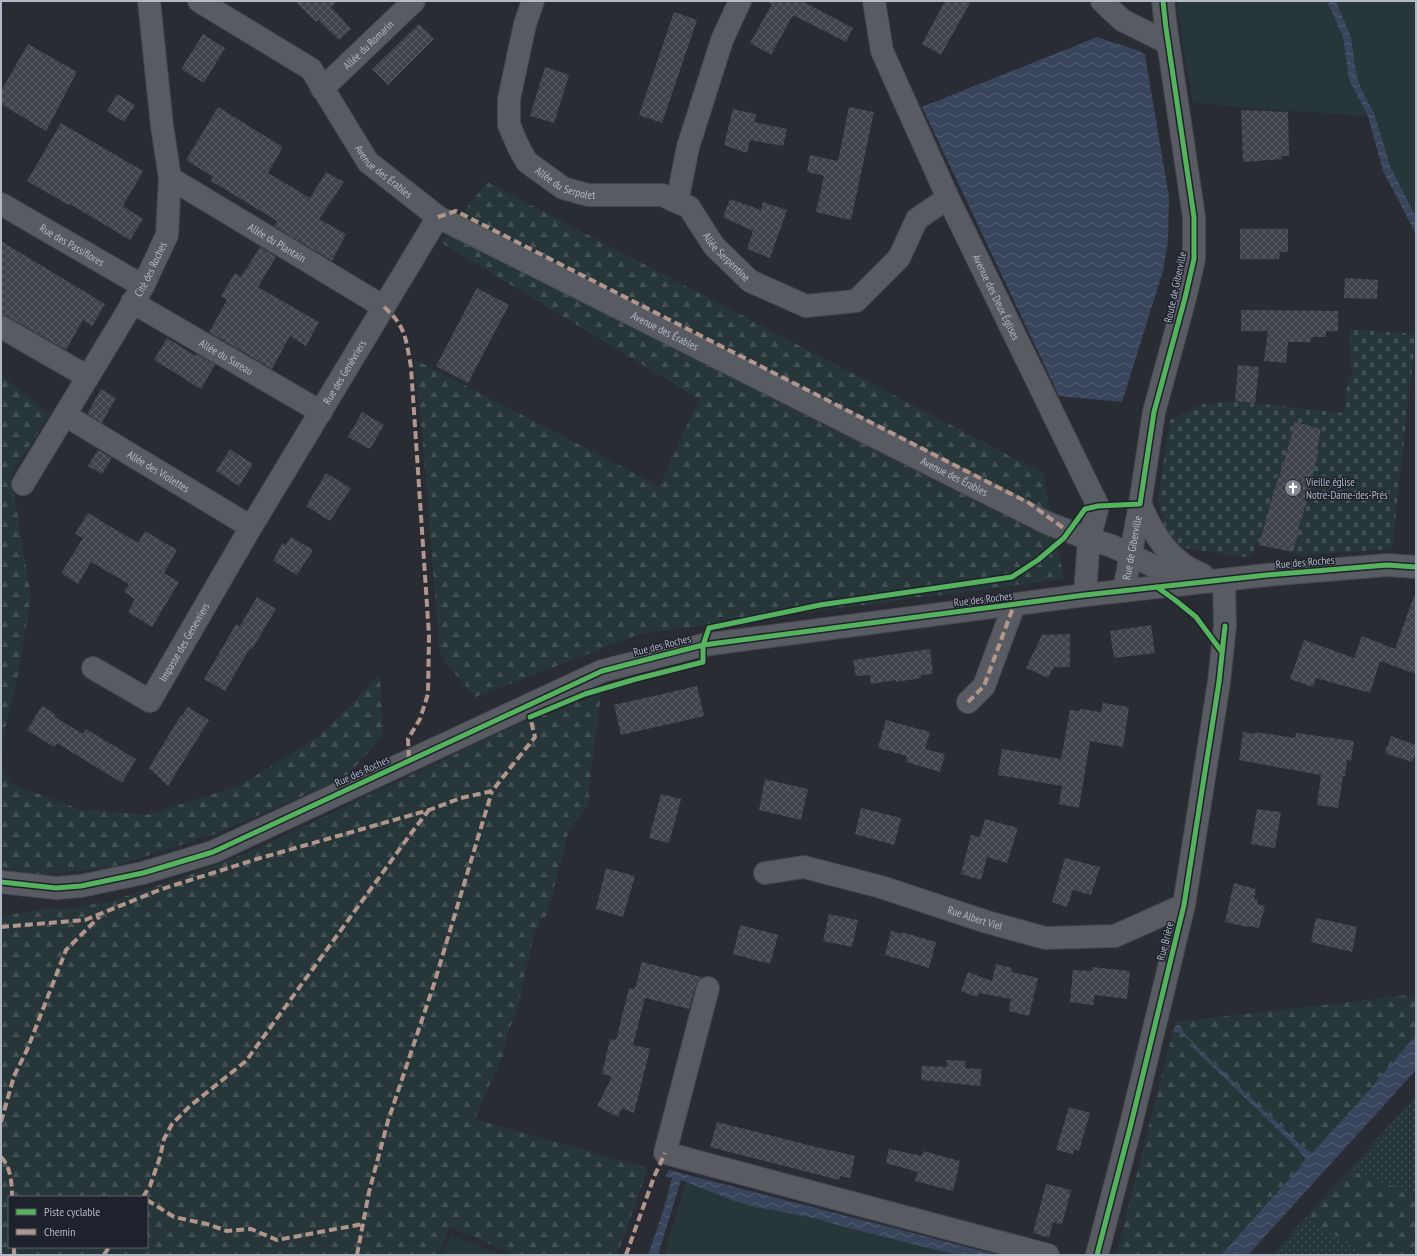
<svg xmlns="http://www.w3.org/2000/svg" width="1417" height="1256" viewBox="0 0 1417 1256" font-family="'PT Sans Narrow',sans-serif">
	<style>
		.grass { fill: url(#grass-dots) }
		.forest { fill: url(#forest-firs); fill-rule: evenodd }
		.cemetery { fill: url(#cemetery-stones) }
		.garden { fill: #273639 }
		.water { fill: url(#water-waves) }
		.building { fill: url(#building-cross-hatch) }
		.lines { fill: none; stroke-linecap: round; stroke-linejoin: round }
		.minor-casing { stroke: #45474d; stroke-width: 24 }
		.minor { stroke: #595b62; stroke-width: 22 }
		.quiet { stroke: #b2968c; stroke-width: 4; stroke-dasharray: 8 4; stroke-linecap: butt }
		.cycleway-casing { stroke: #1d222d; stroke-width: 8 }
		.cycleway { stroke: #56b35d; stroke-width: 5 }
		.labels { text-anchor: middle; stroke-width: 3; stroke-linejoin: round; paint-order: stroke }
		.street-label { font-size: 11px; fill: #b3b8c5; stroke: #1d222d }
		.poi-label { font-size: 11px; fill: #b3b8c5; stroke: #1d222d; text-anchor: start }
	</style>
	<defs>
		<pattern id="grass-dots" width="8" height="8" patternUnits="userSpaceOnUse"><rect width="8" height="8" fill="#273639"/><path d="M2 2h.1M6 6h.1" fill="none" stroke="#445154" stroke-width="1.8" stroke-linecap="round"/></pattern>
		<pattern id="forest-firs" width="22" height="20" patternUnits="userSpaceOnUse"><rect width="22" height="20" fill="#273639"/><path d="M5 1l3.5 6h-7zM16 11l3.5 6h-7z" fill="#445154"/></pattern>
		<pattern id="cemetery-stones" width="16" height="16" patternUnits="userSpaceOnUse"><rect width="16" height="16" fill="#273639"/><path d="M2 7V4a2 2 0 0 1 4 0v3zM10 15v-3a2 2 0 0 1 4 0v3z" fill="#445154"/></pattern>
		<pattern id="water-waves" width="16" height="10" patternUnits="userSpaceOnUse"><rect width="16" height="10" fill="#39455c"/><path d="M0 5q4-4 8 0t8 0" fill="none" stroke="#535e72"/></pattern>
		<pattern id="building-cross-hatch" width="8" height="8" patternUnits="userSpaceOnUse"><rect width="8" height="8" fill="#404349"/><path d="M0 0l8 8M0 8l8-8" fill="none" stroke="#595c62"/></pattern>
	</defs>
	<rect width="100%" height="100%" fill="#292c33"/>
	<path class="grass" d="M1416,1096V1196L1350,1169Z
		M1306,1217L1367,1255H1272Z"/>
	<path class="forest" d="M487,182L1043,473L1064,579L640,634L475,697L440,656L422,433L414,359L659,486L699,399L440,242Z
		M1,375L50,414L11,475L31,597L18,676L5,729L1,760Z
		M380,674L383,736L346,777L218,833L112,867L38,875L1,869V766L10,783L79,809L146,815L238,786L321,735Z
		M601,694L588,796H590L585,810L568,833L547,915L540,921L534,935L522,986L519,1002L506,1039L504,1054L484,1096L475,1119L648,1168L617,1255H515L450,1227L438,1255H1V916L49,908L60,910L111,901L203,870L261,847L496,734L556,709ZM9,1197H147V1247H9Z
		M1416,994V1035L1371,1088L1312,1153L1302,1146L1195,1045L1184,1033L1179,1024L1175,1026V1022Z
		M1173,1031L1182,1034L1194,1045L1192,1047L1296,1147L1305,1161L1221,1255H1116Z
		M1349,1169L1416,1196V1255H1367L1306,1217Z"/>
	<path class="cemetery" d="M1349,329L1416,334L1392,549L1299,555L1293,552L1294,550L1291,549L1299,529L1297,528L1304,509L1307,491L1310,492L1311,489L1307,487L1313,469L1320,433L1322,430L1321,429L1296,422L1295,423V427L1284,461L1281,477H1276L1274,484L1277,485L1274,499H1272L1271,501L1273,502L1262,542L1260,541V543L1256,542L1252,558L1178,547L1165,529L1158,500L1170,420L1202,404L1236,401L1344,413L1348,377L1352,378Z"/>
	<path class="garden" d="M1177,1H1327L1343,37L1349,80L1368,116L1275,110L1193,103L1179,23Z
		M1336,1H1416V217L1391,168L1374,113L1360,86L1356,72L1351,37Z
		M686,1182L734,1201L755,1207L824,1220L833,1224L959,1255H664Z
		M451,1235L501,1255H442Z"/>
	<path class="water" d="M1327,1H1336L1351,37L1356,72L1360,86L1374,113L1391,168L1416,217V234L1383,171L1368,116L1349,80L1343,37Z
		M1097,37L1140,51L1145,55L1169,197L1168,241L1163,271L1122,402L1059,396L922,107Z
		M1179,1024L1184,1033L1195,1045L1302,1146L1312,1153L1371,1088L1416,1035V1070L1248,1255H1221L1299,1168L1305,1161V1159L1296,1147L1192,1047L1194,1045L1182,1034L1173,1031L1175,1026Z
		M669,1170L998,1255H959L916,1245L833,1224L819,1219L755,1207L734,1201L681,1180L658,1255H648L664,1208L672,1178L665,1176Z"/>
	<path class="building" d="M295,1H338L331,7L351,29L339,40L318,20L316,22Z
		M765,1H802L853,28L846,42L793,15L771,55L750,43L772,4Z
		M945,1H971L941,55L922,44Z
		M674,12L697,20L662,123L639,115Z
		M419,24L434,39L388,85L372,69Z
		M203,34L225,48L204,83L181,69Z
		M28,44L77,72L46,131L1,104V91Z
		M545,67L569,75L554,123L530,116Z
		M117,94L135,105L124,122L107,111Z
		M218,107L283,147L268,173L310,198L326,172L344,182L319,219L346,234L332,261L274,226L277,221L211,181L213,177L186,160Z
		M849,107L874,112L851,220L816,212L824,176L807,172L810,155L838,161Z
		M733,109L756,114L754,122L787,129L783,146L750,140L747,153L724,145Z
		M1241,110L1288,112L1289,156H1281L1282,159L1243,162Z
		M61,123L143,171L123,206L143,219L130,240L70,204L69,205L27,181Z
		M730,199L761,210L763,202L787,210L770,258L747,249L753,231L723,217Z
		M1240,229H1288V252H1280L1279,259H1240Z
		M1,241L105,304L92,326L83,320L66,350L7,316L1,315Z
		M260,247L276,257L258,287L319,322L306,346L290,336L272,369L209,332L227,300L221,296L235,273L241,277Z
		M1345,278L1378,280L1377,299L1344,298Z
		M477,288L509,305L468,383L436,366Z
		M1241,310L1338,311V331H1326V337H1311V342H1288L1286,363L1264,361L1268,331H1241Z
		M167,338L196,356L197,354L215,365L201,389L154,360Z
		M1238,365L1259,367L1255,403L1235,401Z
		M101,389L116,398L102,423L87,414Z
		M362,412L384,425L370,449L348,437Z
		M1295,422L1321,429L1317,450L1319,451L1309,488H1311L1298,528L1299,529L1293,552L1259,545L1278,477L1280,478L1282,461L1284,462Z
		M230,449L253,464L239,486L216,471Z
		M98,450L112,458L102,474L88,466Z
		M326,473L351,488L330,521L306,506Z
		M88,513L138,543L145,531L177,550L164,573L179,582L152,627L128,612L135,599L124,592L129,584L91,562L78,584L61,573L83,538L75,534Z
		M291,537L313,550L297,575L273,561L282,543L286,545Z
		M1414,596L1416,597V674L1380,661L1370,693L1316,678L1313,687L1290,679L1304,640L1354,658L1362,636L1395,649Z
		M257,597L276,609L252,649L250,648L225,691L204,679L236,624L240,626Z
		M1151,625L1155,653L1114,658L1110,631Z
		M1070,634V667H1054L1048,678L1026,668L1042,635Z
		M930,649L933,674L921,675V678L896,682V680L871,684L870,675L856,676L853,660Z
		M697,686L704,716L621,735L614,705Z
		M1103,703L1129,707L1123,747L1090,741L1079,808L1059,804L1062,786L998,775L1002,749L1061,759L1070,710L1080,711V709L1101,712Z
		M42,706L55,714V717L83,734L86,729L136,759L122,783L57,743L54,747L27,730Z
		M188,707L209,720L168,786L149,768L181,715L182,716Z
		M886,720L930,732L925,749L945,754L940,772L906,762L907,756L878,748Z
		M1243,732L1255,734V732L1295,738L1296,733L1354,741L1351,761L1347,760L1345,776H1343L1338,808L1317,805L1321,775L1239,760Z
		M1391,736L1416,745V753L1412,762L1385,753Z
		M765,779L808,789L801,820L759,810Z
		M661,794L681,799L669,843L649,838Z
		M861,808L901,818L894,845L855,834Z
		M1257,809L1281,812L1275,848L1251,844Z
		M985,819L1018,828L1007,863L987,857L981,880L961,874L971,835L980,837Z
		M1065,858L1100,867L1091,895L1073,890L1067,907L1052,902Z
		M606,868L635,876L623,917L596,909Z
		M1234,883L1256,889L1254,899H1258L1257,904L1265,906L1259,928L1249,926L1248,927L1225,922Z
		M829,914L858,920L852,947L823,941Z
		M1316,918L1357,927L1352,952L1311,942Z
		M740,925L778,935L770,964L733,954Z
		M891,931L901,934L902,932L936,942L929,968L885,955Z
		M642,962L702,977L699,980L696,985L689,1009L645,998L633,1045L650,1049L634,1113L622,1108L618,1117L597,1106L612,1077L602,1074L610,1039L616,1040L629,988L635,989Z
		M996,964L1012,968L1011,972L1038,978L1029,1016L1009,1011L1011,999L979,993L977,997L961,991L968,972L992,981Z
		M1092,967L1130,971L1127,999L1095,995L1093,1005L1070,1002L1073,970L1092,971Z
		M947,1060L966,1061L965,1068L982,1069L980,1086L921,1080L922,1066L947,1067Z
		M1069,1107L1090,1113L1079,1151L1074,1149L1073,1154L1056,1150Z
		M717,1122L812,1146L855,1156L850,1178L840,1176L839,1180L710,1147Z
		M889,1149L922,1156L923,1151L960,1161L953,1191L915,1181L918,1172L886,1163Z
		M1046,1184L1071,1190L1062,1225L1053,1222L1049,1238L1033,1233Z"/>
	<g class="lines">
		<g class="minor-casing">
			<g id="minor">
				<path id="s1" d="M199,1L311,69L368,162L438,217L1045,522L1089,539L1112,546L1188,583"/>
				<path id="s2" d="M533,1L525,24L509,99V125L519,148L527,162L563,188L588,195H662L677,202"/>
				<path id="s3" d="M740,1L722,40L688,147L677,202L689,207L714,246L750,281L806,306L856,301L899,258L917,219L948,198"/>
				<path id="s4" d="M874,1L882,51L948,198L1098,506L1089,539L1085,595"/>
				<path d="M1102,1L1122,20L1168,43"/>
				<path id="s5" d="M322,89L414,1"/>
				<path id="s6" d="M170,178L384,307"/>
				<path id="s7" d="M1,204L143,286"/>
				<path id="s8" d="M132,302L321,412"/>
				<path d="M1,327L88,377"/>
				<path id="s9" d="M65,415L251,527"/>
				<path id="s10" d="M23,484L143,286L167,235L170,178L162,126L149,1"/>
				<path d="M1140,504C1154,535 1169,562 1203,575"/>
				<path id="s11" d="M1124,591L1140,504L1154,412L1185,298L1194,259V217L1166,28L1163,1"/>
				<path id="s12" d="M93,668L150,701L251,527L438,217"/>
				<path d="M968,702L984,686L1014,605"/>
				<path id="s13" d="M765,873L804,867L881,887L987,922L1045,938L1115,936L1184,905"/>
				<path d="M1,882L56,888L81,886L143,873L213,852L602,671L703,645L1085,595L1267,575L1387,565L1416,567"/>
				<path d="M708,988L665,1153L1048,1255"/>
				<path d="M1097,1255L1131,1124L1184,905L1219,682L1225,626L1224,580"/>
			</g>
		</g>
		<use href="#minor" class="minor"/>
		<path class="quiet" d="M438,217L456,211L1029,503L1069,532
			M384,307C406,326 406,340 411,367L429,635L428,694L420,719L408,739L409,760
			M968,702L984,686L1014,605
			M1,927L85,920L162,889L257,859L429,810L461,798L492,791L535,737L530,717
			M1,1122L14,1076L27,1050L66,950L100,916
			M1,1157C11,1167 12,1184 12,1197
			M143,1197L150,1186L160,1157L164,1139L172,1124L190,1106L246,1061L415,828L429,810
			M147,1200L174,1217L207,1224L227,1231L251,1229L277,1240L363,1224
			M14,1247V1255
			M104,1255L109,1247
			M357,1255L369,1192L388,1121L434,984L492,791
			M626,1255L654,1177L665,1153"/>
		<g class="cycleway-casing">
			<path id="cycleway" d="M1157,587L1175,600L1196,617L1222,652
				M530,717L585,694L636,679L703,662V645L709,628L820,605L1012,577L1038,560L1064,538L1085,509L1098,506L1140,504L1154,412L1185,298L1194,259V217L1166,28L1163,1
				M1,882L56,888L81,886L143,873L213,852L602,671L703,645L1085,595L1267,575L1387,565L1416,567
				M1097,1255L1131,1124L1184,905L1219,682L1225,626"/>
		</g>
		<use href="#cycleway" class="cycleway"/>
	</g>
	<defs>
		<g id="church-disc" transform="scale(0.9)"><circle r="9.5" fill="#838792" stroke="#1d222d"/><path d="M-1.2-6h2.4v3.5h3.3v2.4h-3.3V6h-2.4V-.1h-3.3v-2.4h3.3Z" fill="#fff"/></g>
	</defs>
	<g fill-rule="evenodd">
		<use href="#church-disc" x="1293" y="488"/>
	</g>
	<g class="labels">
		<g class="street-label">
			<text dy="4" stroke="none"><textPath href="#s5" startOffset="64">Allée du Romarin</textPath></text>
			<text dy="4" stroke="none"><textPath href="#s1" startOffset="258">Avenue des Érables</textPath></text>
			<text dy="4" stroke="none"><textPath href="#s2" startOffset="213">Allée du Serpolet</textPath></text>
			<text dy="4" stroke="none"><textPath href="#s6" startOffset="125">Allée du Plantain</textPath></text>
			<text dy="4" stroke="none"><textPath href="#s7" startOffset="82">Rue des Passiflores</textPath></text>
			<text dy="4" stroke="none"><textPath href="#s3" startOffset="287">Allée Serpentine</textPath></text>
			<text dy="4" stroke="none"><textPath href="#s10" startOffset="250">Cité des Roches</textPath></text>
			<text transform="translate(1175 287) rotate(-78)" y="4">Route de Giberville</text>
			<text dy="4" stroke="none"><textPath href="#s4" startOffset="322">Avenue des Deux Églises</textPath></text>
			<text dy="4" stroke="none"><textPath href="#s1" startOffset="583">Avenue des Érables</textPath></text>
			<text dy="4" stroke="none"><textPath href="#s8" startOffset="109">Allée du Sureau</textPath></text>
			<text dy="4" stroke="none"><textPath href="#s12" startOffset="448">Rue des Genévriers</textPath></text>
			<text dy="4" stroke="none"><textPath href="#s9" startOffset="109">Allée des Violettes</textPath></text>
			<text dy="4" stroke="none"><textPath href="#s1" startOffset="907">Avenue des Érables</textPath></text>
			<text dy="4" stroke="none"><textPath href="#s11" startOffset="44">Rue de Giberville</textPath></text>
			<text transform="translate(1305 562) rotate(-5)" y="4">Rue des Roches</text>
			<text transform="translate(983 599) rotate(-7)" y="4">Rue des Roches</text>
			<text dy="4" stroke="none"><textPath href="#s12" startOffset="134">Impasse des Genevriers</textPath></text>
			<text transform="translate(662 645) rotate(-14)" y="4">Rue des Roches</text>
			<text transform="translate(362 771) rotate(-25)" y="4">Rue des Roches</text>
			<text dy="4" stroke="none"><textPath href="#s13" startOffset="218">Rue Albert Viel</textPath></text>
			<text transform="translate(1165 941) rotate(-76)" y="4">Rue Brière</text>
		</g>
		<g class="poi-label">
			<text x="1306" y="486">Vieille église<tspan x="1306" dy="13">Notre-Dame-des-Prés</tspan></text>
		</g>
	</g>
	<rect width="1417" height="1256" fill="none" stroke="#b3b8c5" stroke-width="4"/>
	<rect x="8" y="1196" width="140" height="52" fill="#1d222d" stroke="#595e6a"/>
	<rect x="16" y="1209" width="20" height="6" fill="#56b35d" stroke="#595e6a"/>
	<text x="44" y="1216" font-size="12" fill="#b3b8c5">Piste cyclable</text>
	<rect x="16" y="1229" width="20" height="6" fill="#b2968c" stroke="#595e6a"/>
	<text x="44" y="1236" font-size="12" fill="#b3b8c5">Chemin</text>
</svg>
